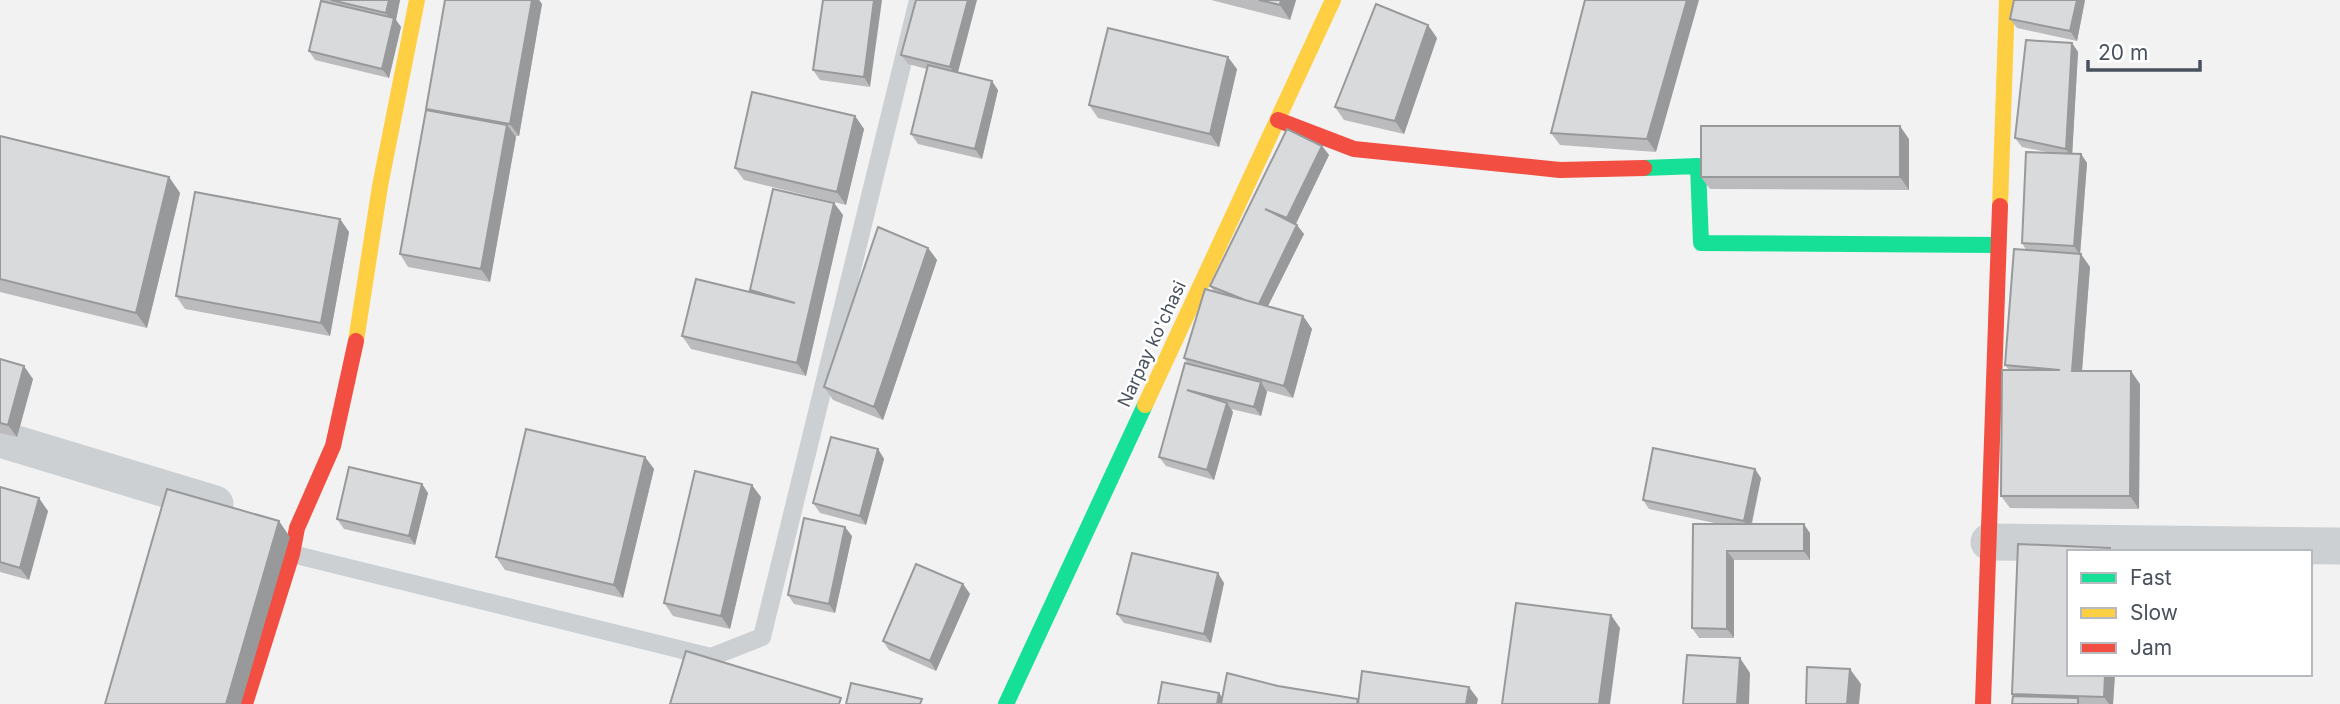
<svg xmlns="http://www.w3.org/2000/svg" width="2340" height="704" viewBox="0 0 2340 704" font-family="Inter,sans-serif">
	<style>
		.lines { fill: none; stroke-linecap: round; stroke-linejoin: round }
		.lane { stroke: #cdd0d3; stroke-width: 18 }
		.street { stroke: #cdd0d3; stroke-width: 37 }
		.fast { stroke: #16e098; stroke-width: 16 }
		.slow { stroke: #ffcf43; stroke-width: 16 }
		.jam { stroke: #f24e42; stroke-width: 16 }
		.wall { fill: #bbbbbd }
		.shaded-wall { fill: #98999a }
		.building { fill: #d9dadc; stroke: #98999a; stroke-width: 2 }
		.labels { text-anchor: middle; stroke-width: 5; stroke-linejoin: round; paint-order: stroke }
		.street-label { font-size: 18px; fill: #49515d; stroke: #fff }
	</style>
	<rect width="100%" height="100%" fill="#f2f2f2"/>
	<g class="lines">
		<path class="lane" d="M292,554L711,657L762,637L918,0"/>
		<path class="street" d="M0,439L215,504
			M1989,542L2340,546"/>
		<path class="fast" d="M1644,168L1698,166L1701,243L1997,245
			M1006,704L1145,405"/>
		<path class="slow" d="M2000,206L2007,0
			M356,341L380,186L417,0
			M1145,405L1333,0"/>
		<path class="jam" d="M1278,120L1354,149L1560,170L1644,168
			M245,704L292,554L297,528L333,446L356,341
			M1983,704L2000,206"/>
	</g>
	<path class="wall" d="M320,0H400L396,20L401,27L389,78L315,60L309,51L321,1Z
		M445,0H539L542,4L519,136H515L516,137L490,282L408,267L400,254L427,111L426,109Z
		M823,0L870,87L820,80L813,70Z
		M916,0L958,72L998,90L982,159L918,144L911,134L927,69L908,64L901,55Z
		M1211,0H1296L1290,20Z
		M1585,0L1656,152L1560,145L1551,133Z
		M2085,0L2077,41L2017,28L2010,19Z
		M1437,38L1404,134L1344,120L1335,107Z
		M2072,43L2078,52L2072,154H2081L2087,163L2080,254L2090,267L2082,371L2140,384L2139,509L2010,508L2001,496L2009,370L2005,365L2026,250L2022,243L2047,152L2022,147L2015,138Z
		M1237,69L1219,147L1098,118L1089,105Z
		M855,116L864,129L846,205L744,180L735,168Z
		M0,136L169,177L180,193L147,328L0,292Z
		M1909,139V190L1710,189L1701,177Z
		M1322,146L1329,155L1295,224L1304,234L1268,306L1303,316L1312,329L1293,398L1267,391L1261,416L1231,409L1233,412L1214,480L1166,466L1159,457L1187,363L1184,358L1214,291L1210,286Z
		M834,203L843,215L806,376L691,349L682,336L751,292L750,290Z
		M340,219L349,232L330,336L185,309L176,296Z
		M928,248L937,260L883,420L833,400L824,387Z
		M0,359L33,379L17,437L0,433Z
		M878,449L884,459L866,525L820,513L813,503Z
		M645,457L654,469L623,598L505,570L496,557Z
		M1761,478L1752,524L1810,533V560H1734V638H1699L1692,628L1719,524L1649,509L1643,500Z
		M422,484L428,493L415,545L344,529L337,519Z
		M0,487L48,511L29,580L0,572Z
		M761,497L730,629L673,616L664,603Z
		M852,536L835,613L794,604L788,595Z
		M1224,583L1211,643L1124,623L1117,614Z
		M963,584L970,594L936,671L889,650L883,641Z
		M2115,674L2113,704H2012L2014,696L2012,694Z"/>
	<path class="shaded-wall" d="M389,0H400L396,20L401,27L389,78L382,69L393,23L386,13Z
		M532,0H539L542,4L519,136L510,124Z
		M874,0H882L870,87L864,77Z
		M968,0H977L957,76L950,67Z
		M1281,0H1296L1290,20L1280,5Z
		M1687,0H1699L1656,152L1647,139Z
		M2077,0H2085L2077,41L2070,31Z
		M1428,25L1437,38L1404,134L1395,121Z
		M2072,43L2078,52L2072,158L2066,149Z
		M1228,57L1237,69L1219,147L1210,134Z
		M992,81L998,90L982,159L975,149Z
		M855,116L864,129L846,205L837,192Z
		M507,125L516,137L490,282L481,269Z
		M1900,126L1909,139V190L1900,177Z
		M1322,146L1329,155L1294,228L1287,218Z
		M2081,154L2087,163L2080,255L2074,246Z
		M169,177L180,193L147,328L136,313Z
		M834,203L843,215L806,376L797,363Z
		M340,219L349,232L330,336L321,323Z
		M1297,225L1304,234L1264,314L1258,305Z
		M928,248L937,260L883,420L874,407Z
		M2081,254L2090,267L2081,383L2072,371Z
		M1303,316L1312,329L1293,398L1284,386Z
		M24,366L33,379L17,437L8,425Z
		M2131,371L2140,384L2139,509L2130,496Z
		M1261,382L1267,392L1261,416L1254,407Z
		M1227,403L1233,412L1214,480L1207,470Z
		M878,449L884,459L866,525L860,516Z
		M645,457L654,469L623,598L614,585Z
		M1755,469L1761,478L1750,530L1744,521Z
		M422,484L428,493L415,545L409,536Z
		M752,485L761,497L730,629L721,616Z
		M39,498L48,511L29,580L20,568Z
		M279,521L290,537L241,704H226Z
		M1804,524L1810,533V560L1804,551Z
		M845,527L852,536L835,613L829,604Z
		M1727,551L1734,560V638L1727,629Z
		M1218,573L1224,583L1211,643L1204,634Z
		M963,584L970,594L936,671L930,661Z
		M1611,615L1620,628L1610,704H1599Z
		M1740,658L1750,673L1749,704H1737Z
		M1850,669L1861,684L1859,704H1847Z
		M2105,674H2115L2113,704H2109L2104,697Z
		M1469,687L1478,699L1477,704H1466Z
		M1219,693L1226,702L1225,704H1217Z"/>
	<path class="building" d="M331,0H389L386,13Z
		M445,0H532L510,124L426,109Z
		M823,0H874L864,77L813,70Z
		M916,0H968L950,67L901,55Z
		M1259,0H1281L1280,5Z
		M1585,0H1687L1647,139L1551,133Z
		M2014,0H2077L2070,31L2010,19Z
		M321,1L394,18L382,69L309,51Z
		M1376,4L1428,25L1395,121L1335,107Z
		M1108,28L1228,57L1210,134L1089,105Z
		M2026,40L2072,43L2066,149L2015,138Z
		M928,65L992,81L975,149L911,134Z
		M752,92L855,116L837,192L735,168Z
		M426,110L507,125L481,269L400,254Z
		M1701,126H1900V177H1701Z
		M1287,129L1322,146L1287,218L1265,209L1297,225L1259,304L1245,300L1210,286Z
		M0,136L169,177L136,313L0,279Z
		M2026,152L2081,154L2074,246L2022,243Z
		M773,189L834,203L797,363L682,336L696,279L795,303L750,290Z
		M195,192L340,219L321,323L176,296Z
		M878,227L928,248L874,407L824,387Z
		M2014,249L2081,254L2072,371H2131L2130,496H2001L2002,370H2060L2005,365Z
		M1205,289L1303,316L1284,386L1184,358Z
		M0,359L24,366L8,425L0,423Z
		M1185,363L1261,382L1254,407L1187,390L1227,403L1207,470L1159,457Z
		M526,429L645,457L614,585L496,557Z
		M831,437L878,449L860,516L813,503Z
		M1653,448L1755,469L1744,521L1643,500Z
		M349,467L422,484L409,536L337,519Z
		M695,471L752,485L721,616L664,603Z
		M0,487L39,498L20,568L0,562Z
		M167,489L279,521L226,704H105Z
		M804,518L845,527L829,604L788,595Z
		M1693,524H1804V551H1727V629L1692,628Z
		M2018,544L2110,548V552H2069V674H2105L2104,697L2012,694Z
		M1132,553L1218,573L1204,634L1117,614Z
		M916,564L963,584L930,661L883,641Z
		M1516,603L1611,615L1599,704H1502Z
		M686,651L841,698L839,704H670Z
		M1687,655L1740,658L1737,704H1683Z
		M1807,667L1850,669L1847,704H1806Z
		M1362,671L1469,687L1466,704H1358Z
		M1227,673L1278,686L1358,699L1357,704H1221Z
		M1162,682L1219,693L1217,704H1158Z
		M851,683L922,699L920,704H846Z
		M2013,696L2078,698V704H2012Z"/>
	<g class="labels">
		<g class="street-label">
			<text transform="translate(1152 344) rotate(-65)" y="6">Narpay ko'chasi</text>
		</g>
	</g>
	<rect x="2067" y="550" width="245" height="126" fill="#ffffff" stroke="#b6b9be" stroke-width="2"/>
	<rect x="2081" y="573" width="35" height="10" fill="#16e098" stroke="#b6b9be" stroke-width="2"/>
	<text x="2130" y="585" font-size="21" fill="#49515d">Fast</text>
	<rect x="2081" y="608" width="35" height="10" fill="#ffcf43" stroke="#b6b9be" stroke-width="2"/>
	<text x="2130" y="620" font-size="21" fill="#49515d">Slow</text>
	<rect x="2081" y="643" width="35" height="10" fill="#f24e42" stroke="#b6b9be" stroke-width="2"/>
	<text x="2130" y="655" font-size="21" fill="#49515d">Jam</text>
	<path d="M2088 60v10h112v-10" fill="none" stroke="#49515d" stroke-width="3.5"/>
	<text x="2098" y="60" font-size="21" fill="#49515d" stroke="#ffffff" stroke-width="5" paint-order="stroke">20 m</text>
</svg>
